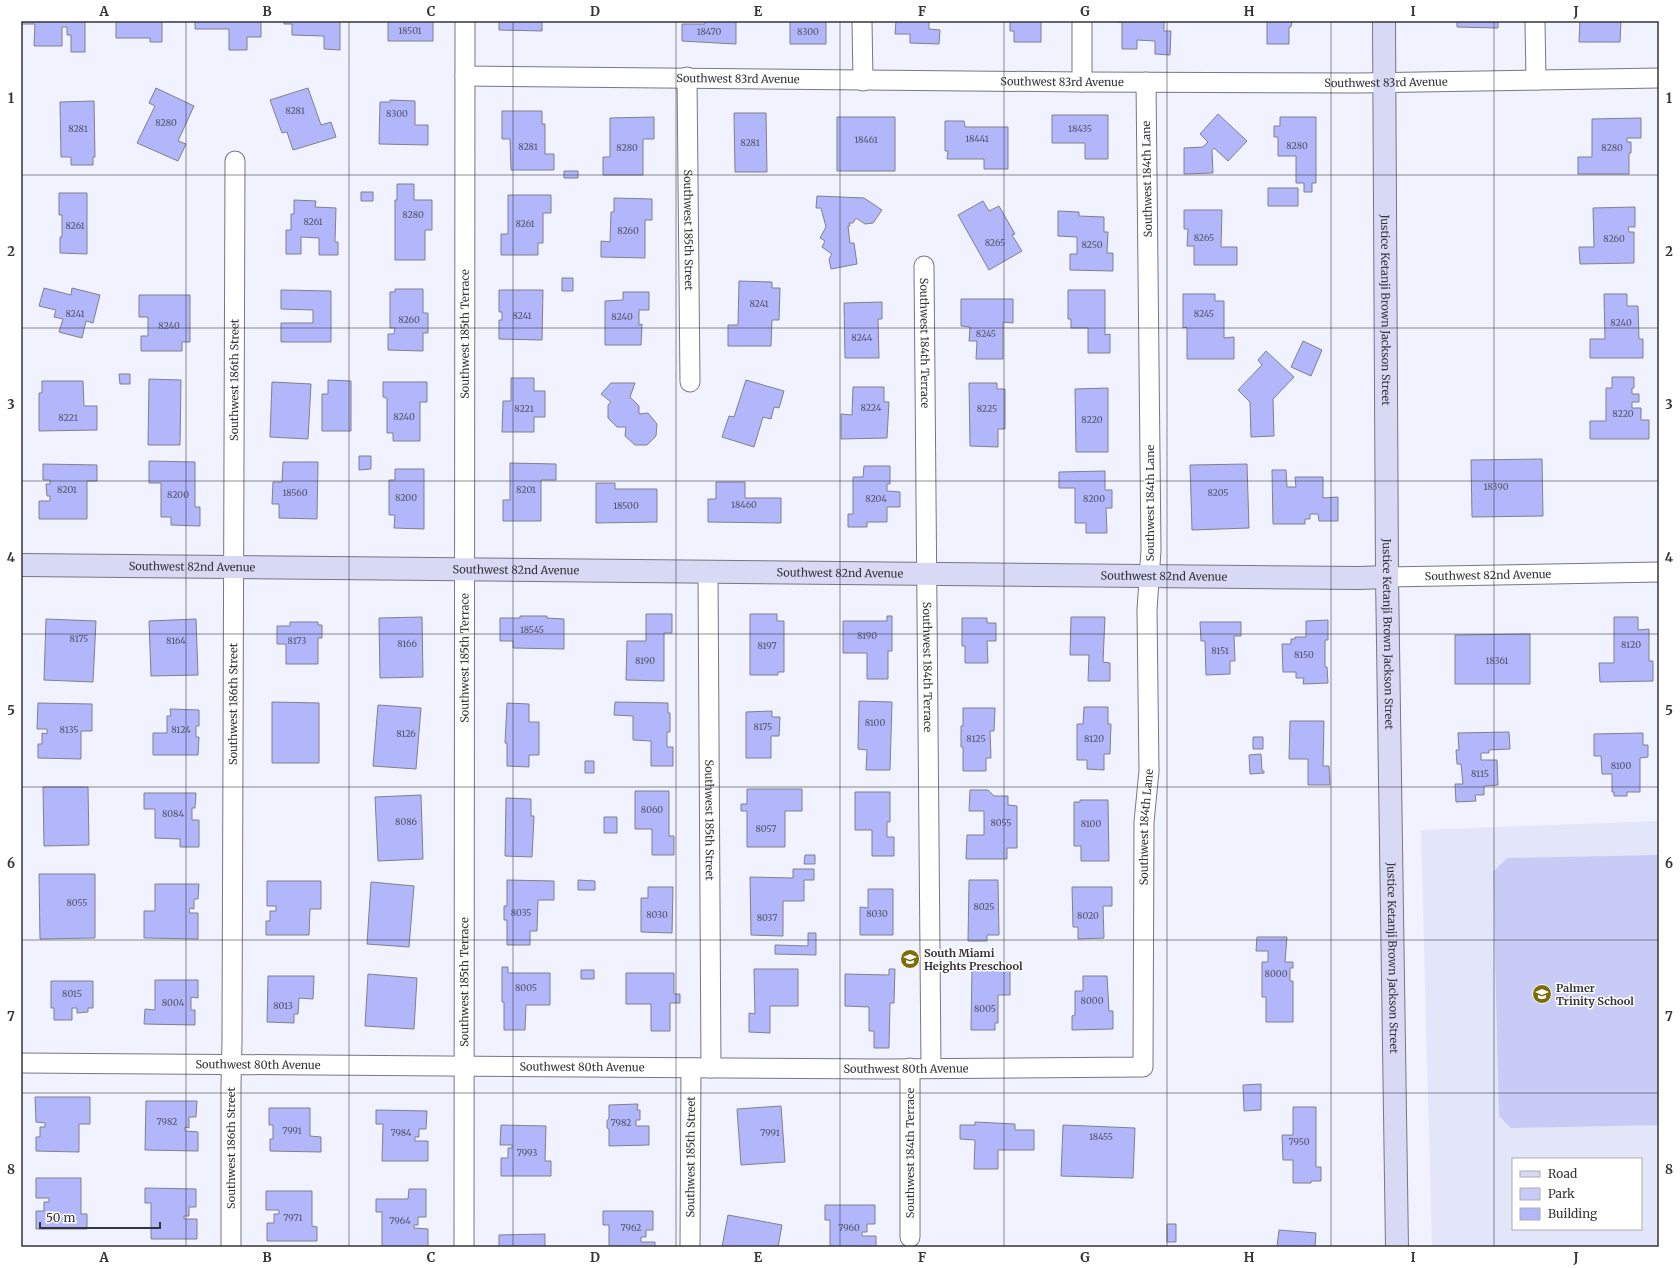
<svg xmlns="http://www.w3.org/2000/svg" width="1680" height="1268" viewBox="0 0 1680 1268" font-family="Merriweather,serif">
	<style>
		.built { fill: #e3e5f9; fill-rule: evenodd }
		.green { fill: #c7cbf6 }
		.building { fill: #b2b7fb; stroke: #7e808b }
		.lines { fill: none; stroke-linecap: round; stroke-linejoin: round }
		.street-casing { stroke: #767782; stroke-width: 21 }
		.secondary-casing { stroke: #767782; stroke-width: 24 }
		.street { stroke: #fff; stroke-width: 19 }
		.secondary { stroke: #d8d9f4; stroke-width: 22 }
		.grid { fill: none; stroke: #343439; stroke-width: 1; stroke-opacity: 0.55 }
		.labels { text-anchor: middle; stroke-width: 3; stroke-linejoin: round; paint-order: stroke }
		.number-label { font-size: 9px; fill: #54556a }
		.street-label { font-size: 11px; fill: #343439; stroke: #fff }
		.poi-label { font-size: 11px; font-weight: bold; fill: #343439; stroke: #fff; text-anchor: start }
		.neatline { fill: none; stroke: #343439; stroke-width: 1.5 }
		.grid-label { font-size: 13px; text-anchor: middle; font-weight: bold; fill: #343439 }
	</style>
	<rect width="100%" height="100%" fill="#f1f2ff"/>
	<path class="built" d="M1659,821V1247H1432L1421,830ZM1513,1159H1641V1229H1513Z"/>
	<path class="green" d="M1659,855V1125L1511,1128L1499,1116L1493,872L1507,858Z"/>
	<path class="building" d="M22,21H85V52H71V35H67V27H62V46H34L35,24H22Z
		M116,21H162V42H150V38H116Z
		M195,21H261V37H247V50H229V29H195Z
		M284,21H340V50L324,49V36L292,35V24H284Z
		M388,21H433V41H388Z
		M499,21H542V31L499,30Z
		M705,21H736V44L682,41V24H705Z
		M790,21H826V44H790Z
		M896,21H929V29L940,30L939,44L910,43V34H895Z
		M1010,21H1041V42H1014V31H1010Z
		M1117,21H1164V31H1171L1170,55L1155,54V41L1137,40V49H1122V22H1117Z
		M1267,21H1292L1291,27H1289V44H1267Z
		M1457,21H1498V28L1457,27Z
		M1580,21H1621L1620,42H1579Z
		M156,88L194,106L178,141L186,144L178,161L137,143L155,106L149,103Z
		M308,88L321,125L331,122L336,137L293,150L287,132L282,133L270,100Z
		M390,100L415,101V125H428V145L379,144L380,102H390Z
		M94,101L95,157H93V165H71V157H61L60,102Z
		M502,111H542V124H545V154H554V170H511L510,139H502Z
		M734,113H766L767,172H735Z
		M1218,114L1247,141L1228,161L1214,148L1212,150L1213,173L1184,174V148L1203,147L1208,142L1200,134Z
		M1052,115H1108V159H1085V143H1052Z
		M654,117V139H643V175H603V157H610V118Z
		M837,117H895V171H837Z
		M1280,117H1316V183H1312V192H1304V183H1296V156H1278V137H1274V126H1280Z
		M1641,118V138H1627V142H1631V153H1629V174H1578V157H1592V119Z
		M945,121H964L965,127H1008V169H984V159H947L948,151H945Z
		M564,171H578V178H564Z
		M397,184H414V200H432V230H425V260H395V200H397Z
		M1268,188H1298V206H1268Z
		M361,192H373V201H361Z
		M59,193H87V254L60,253V237H62V215H59Z
		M508,195H551V213H543V243H538V255H501V234H508Z
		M817,196L864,198L882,210L873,223L865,224L856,218L853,223H849L850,226H848L850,243H854L857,264L831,269L829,259L832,254L822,247L825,241L820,238L826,227L821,208H816Z
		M614,198L652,199V220H645V258L601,257V241L610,242L611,212H614Z
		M294,200L316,201L315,207L336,208L335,242H338V255H319V238L301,237V254H286V230H291V214H294Z
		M983,201L989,211L999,206L1015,234L1012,235L1022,251L989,270L958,215Z
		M1635,207V227H1628L1629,232H1634V263L1580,264L1579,247H1594L1593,208Z
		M1184,210H1222L1221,247H1237V265H1194V246H1187L1188,229H1184Z
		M1058,211L1079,212V216L1104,217V232H1108L1107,253H1113V271L1070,270V254H1077V237L1058,236Z
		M562,278H573V291H562Z
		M739,281L772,282V288H780L779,320H772L771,346H728V325H738Z
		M44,288L71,295L72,288L100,295L93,323L86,321L82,338L59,332L63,319L54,317L56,310L39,306Z
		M395,289H423V313H428V333H423V351L388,350V334H394L395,328H390V292H395Z
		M281,290L331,291V342H281V323H313V310L281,309Z
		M499,290H543L542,340L499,339V320H502V312H499Z
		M1068,290H1105V335L1110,334V353H1088V328H1071V319H1068Z
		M623,292H649V310H639V325L642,324L641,345H605V301L623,300Z
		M1183,294H1215V301H1224V338L1234,337V359H1187V327L1183,328Z
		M1604,294H1627V306H1638L1639,339H1643V358H1590V339H1605Z
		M139,295H190V342H182V351H141V336H148V317H139Z
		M961,299H1013V323L1003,322V359H976L977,341H969L970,327L961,326Z
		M882,302V319H878L879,358H845L844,303Z
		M1303,341L1322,350L1311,376L1291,367Z
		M1266,351L1294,377L1273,399L1274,436L1251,437L1250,402L1238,390L1262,365L1258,360Z
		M119,374H130V384H120Z
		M1612,377H1634V388H1632V394H1639V402H1632V408H1641V420H1649V439H1590V421H1606V388H1612Z
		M511,378H534V391H545V417H534V432H502L503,401H511Z
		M149,379L181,380L180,445H148Z
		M328,380L351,381V431H322V394H328Z
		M746,380L784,391L779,408L774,407L771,419L763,417L754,447L722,437L729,416L734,417Z
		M42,381H83L84,406H97V430L39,431V393H42Z
		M272,382L311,384L308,439L270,437Z
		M383,382H427V402H420V441H393V433H387V398L383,397Z
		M611,383H635L630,397L639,406V414L648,413L657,424L656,436L647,445H635L625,436L626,427H617L608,418V405L611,402L601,394Z
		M969,383H997V389H1005V429H998V447L970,446Z
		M853,387H884V402H889L887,438L841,439V414L852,415Z
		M1108,388V452H1076L1075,389Z
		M359,456H371V469L359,470Z
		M1542,459L1543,516L1472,517L1471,460Z
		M149,461L195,462V507H200V526L171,525V517H161V483H149Z
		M283,462H318L317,519L279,518V504H272L273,482H282Z
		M510,463L556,464V480H541V521H503V500H510Z
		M43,464L97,465V481H87V519H39V501H50V496H47L46,484H50V480H43Z
		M1247,464L1249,528L1192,530L1190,465Z
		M864,466H890V484H887V491L900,492V507H887V522H867V527H848V514H853V477H863Z
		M395,469H424V529L394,528L395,515H389V480H395Z
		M1272,470H1286L1287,487H1296L1295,477H1323V498L1338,497V521H1319L1318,514H1310V519H1305V524H1273Z
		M1105,471V490H1112V508H1106L1107,533H1086V523H1075V488H1059V472Z
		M716,482H745V498H781V523L708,522V499H716Z
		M596,483H615V489H657V522L596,523Z
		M646,614H672V633H664V681L626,680L627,641H646Z
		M750,614H777V621H784V672H778V675H750Z
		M520,616H547V618L564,619V649L513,648V641H500V618H520Z
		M887,616H892V651H888V679H867V653H843V621H887Z
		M422,617L423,677L380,678L379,618Z
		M1071,617H1105L1103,662L1110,663V681H1088L1089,655H1070Z
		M1614,617H1638V630L1649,629V661H1653V681L1600,682L1599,663H1614Z
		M962,618H987V623H996V641H987L988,663H965V646H962Z
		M46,619L96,621L93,682L44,680Z
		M196,619L198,675L151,676L149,621Z
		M1328,620V640H1325V667H1327L1328,683L1303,684L1304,678H1296V672H1283L1282,644H1291V639H1295V637H1306V621Z
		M290,622H318V625H322V638H318V664H286V644H277V626H290Z
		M1200,622H1241V636H1234L1235,661H1230V674L1206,675L1205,641H1201Z
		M1530,634V684H1455V635Z
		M859,701L892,702L890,770H866L867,750L858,749Z
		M272,702L319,703V763H272Z
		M615,702L668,703V713H670V732H667V747H673V766H651V741L633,740V716L614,715Z
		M38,703L92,704V731H81V759L38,758V744H42V733L47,734V729H37Z
		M507,703L529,704V722H539V755H529V767L507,766V743H505Z
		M378,705L421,708L416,769L373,766Z
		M1084,707H1108V724H1111L1110,754H1104V770L1087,769V760H1077V724H1083Z
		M963,708H995L994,731H990L991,758H986V771H963V747H961V726H963Z
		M170,709L199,710V726H196V737H199L198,755H153V733H167V716H171Z
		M772,711V717H780L779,736H771V758H746V712Z
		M1290,721H1324L1323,766H1329L1330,785H1308V759H1289Z
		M1509,732L1510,749L1489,750V753H1481V760H1497L1498,785L1484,786V795H1475L1476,801L1456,802L1455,784H1463L1461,764H1457L1456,750H1459L1458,733Z
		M1643,733V745H1648V757L1640,758V792H1627V796H1614V792H1612V774H1602L1601,756H1594V734Z
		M1253,737H1263V749H1253Z
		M1261,754L1262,771H1264V773L1250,774L1249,755Z
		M585,761H594V773H585Z
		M43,787H88L89,845L44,846Z
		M747,789H802V811H785V847H747V811H741V804H747Z
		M970,790H988L994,796H1008V805L1017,806V848H1007V859H966L967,835H984V811H969Z
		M635,791H669V836H674V855H652V829H635Z
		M855,792H890V822H887V837H894V856H872V830H855Z
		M144,793H196L195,808H192V820H199V847H180V839L155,838V809H144Z
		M421,795L423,859L378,861L375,797Z
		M506,798L531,799V816H534L532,857L505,856Z
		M1080,800H1108L1109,861H1081V846H1074V802H1080Z
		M604,817H617V833H604Z
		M805,855H815V864H804Z
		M793,869H814V880H804V901H783V936L751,935L750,877L793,878Z
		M39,874H95V938L40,939Z
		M507,880L554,881V900H538L537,931H530V945H507V920H504V906H507Z
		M578,880L595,881V890H578Z
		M969,880H998L999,935H987V941H968Z
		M267,881H321V909H310L309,935H266V921H270V911H276V906H267Z
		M371,882L414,886L409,947L367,944Z
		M155,884H199L198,899H194V909L190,908L189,913H198V939L144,938V911H155Z
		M648,887H673L672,933L641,932V898H648Z
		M1072,887H1112V906H1103L1104,938L1078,939V927H1073Z
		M868,889H893V935H860V907L868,908Z
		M808,933H816V955L775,954V945L808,946Z
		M1257,937H1287L1285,962H1293V968H1290V981H1293V1022H1266V997H1262V962H1268V951H1256Z
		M502,967H508V973H550V1005H526L525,1030H504V1002H502Z
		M972,968H1010V995H998V1023H995V1030H971Z
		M754,969H798V1006H770V1033L749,1032V1013L755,1014Z
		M889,969H895L894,1003H890L889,1048H874V1031H869V1007L845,1006V974L889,975Z
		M581,970H594V979H581Z
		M626,973H674V994H680V1003H670V1031H651V1004H626Z
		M368,974L417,978L414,1029L365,1026Z
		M268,976H314L313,999L299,998L298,1014H294V1023L267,1022Z
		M1083,976H1107L1109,1011H1113V1029L1072,1030V1016L1075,1015V991H1083Z
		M155,980H198V998L191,997V1010H195V1025L144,1024L145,1009L155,1010Z
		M51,981H93V1008H88V1012L77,1013V1008H72V1020H54V1008H51Z
		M1261,1084V1110L1244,1111L1243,1085Z
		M35,1097H90V1124H79V1152L36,1151V1137H40V1127H45V1123L36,1122Z
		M146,1101H197L196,1117H189V1128L185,1127V1131L198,1132V1151L145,1150Z
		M638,1104L637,1110H640V1120H636V1126H649V1145L609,1146V1129L607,1128V1121L609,1118V1105Z
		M781,1106L785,1162L741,1165L737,1109Z
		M1293,1107H1316V1167H1321V1181H1311V1183H1293V1160H1283L1282,1135H1293Z
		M269,1108H310V1136L321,1137V1152L270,1151V1139H273V1125H269Z
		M376,1110L427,1111L426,1129H419V1137H415V1141H428V1161H382L383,1124H376Z
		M975,1122L1015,1124V1130H1034V1150H998V1169H974L975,1140L960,1139V1125H975Z
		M501,1125L546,1126L545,1161H551V1176H501V1158H508V1148H512V1145H500Z
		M1063,1125L1135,1128L1133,1178L1061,1176Z
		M36,1178H81V1214H87V1229H36V1211H44V1202H49V1198H36Z
		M145,1188L196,1189V1207H189V1216H184V1219H197V1239H151V1203H145Z
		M409,1189H426V1217H418V1225H414V1228L428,1229V1247H382V1212H376V1199H408Z
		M266,1191H312V1226L317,1227V1241H267V1223H274V1214H279V1210H266Z
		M825,1205H875V1224H867V1232H862V1236H876V1247H830V1220H825Z
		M603,1211H653V1230H646V1237H641V1242H655V1247H609V1225H603Z
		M728,1215L782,1225L778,1247H722Z
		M1167,1224H1176V1242H1167Z
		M1279,1230L1316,1233L1315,1247H1277Z
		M545,1234V1247H499V1235Z"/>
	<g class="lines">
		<g class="street-casing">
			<g id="street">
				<path d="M862,21L863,81"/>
				<path d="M1082,21V82"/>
				<path d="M1535,21L1536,80"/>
				<path id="s1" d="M465,76L1082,82L1360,83L1659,78"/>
				<path id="s2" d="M687,77L690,382"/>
				<path id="s3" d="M924,266L931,1068"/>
				<path id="s4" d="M708,573L711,1068"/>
				<path id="s5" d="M1387,577L1659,572"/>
				<path id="s6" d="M21,1063L884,1069L1143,1067L1144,822L1149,771L1147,610L1151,550L1146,82"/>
				<path d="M910,1068V1237"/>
				<path id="s7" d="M231,1247V1085L232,1041L235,161"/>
				<path id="s8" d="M464,1247L465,21"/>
				<path id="s9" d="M690,1247L691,1068"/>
			</g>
		</g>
		<g class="secondary-casing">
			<g id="secondary">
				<path id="s10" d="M1384,21L1387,577L1397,1247"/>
				<path id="s11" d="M21,565L1359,578L1387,577"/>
			</g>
		</g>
		<use href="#street" class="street"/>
		<use href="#secondary" class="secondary"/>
	</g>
	<path class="grid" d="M186,21V1247M349,21V1247M513,21V1247M676,21V1247M840,21V1247M1004,21V1247M1167,21V1247M1331,21V1247M1494,21V1247M21,175H1659M21,328H1659M21,481H1659M21,634H1659M21,787H1659M21,940H1659M21,1093H1659"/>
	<defs>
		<g id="school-disc" transform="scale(1)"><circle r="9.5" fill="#7b6e0a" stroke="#fff"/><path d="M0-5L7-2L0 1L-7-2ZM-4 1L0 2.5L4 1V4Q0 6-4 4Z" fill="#fff"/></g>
	</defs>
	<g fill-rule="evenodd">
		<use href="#school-disc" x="910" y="959"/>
		<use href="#school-disc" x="1542" y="994"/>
	</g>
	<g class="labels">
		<g class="number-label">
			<text x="410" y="34">18501</text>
			<text x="709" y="35">18470</text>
			<text x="808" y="35">8300</text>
			<text x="295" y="114">8281</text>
			<text x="397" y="117">8300</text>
			<text x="166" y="126">8280</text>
			<text x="78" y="132">8281</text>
			<text x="1080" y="132">18435</text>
			<text x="977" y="142">18441</text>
			<text x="866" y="143">18461</text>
			<text x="750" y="146">8281</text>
			<text x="1297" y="149">8280</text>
			<text x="528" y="150">8281</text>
			<text x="627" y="151">8280</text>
			<text x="1612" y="151">8280</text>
			<text x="413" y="218">8280</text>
			<text x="313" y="225">8261</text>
			<text x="525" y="227">8261</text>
			<text x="75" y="229">8261</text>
			<text x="628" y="234">8260</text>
			<text x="1204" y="241">8265</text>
			<text x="1614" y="242">8260</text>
			<text x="995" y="246">8265</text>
			<text x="1092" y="248">8250</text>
			<text x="759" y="307">8241</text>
			<text x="75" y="317">8241</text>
			<text x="1204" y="317">8245</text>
			<text x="522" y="319">8241</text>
			<text x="622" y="320">8240</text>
			<text x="409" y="323">8260</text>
			<text x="1621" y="326">8240</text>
			<text x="169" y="329">8240</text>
			<text x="986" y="337">8245</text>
			<text x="862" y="341">8244</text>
			<text x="871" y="411">8224</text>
			<text x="524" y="412">8221</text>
			<text x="987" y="412">8225</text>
			<text x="1623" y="417">8220</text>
			<text x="404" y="420">8240</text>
			<text x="68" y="421">8221</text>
			<text x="1092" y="423">8220</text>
			<text x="1496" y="490">18390</text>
			<text x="67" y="493">8201</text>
			<text x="526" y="493">8201</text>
			<text x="295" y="496">18560</text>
			<text x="1218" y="496">8205</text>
			<text x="178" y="498">8200</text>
			<text x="406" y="501">8200</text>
			<text x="876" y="502">8204</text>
			<text x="1094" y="502">8200</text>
			<text x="744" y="508">18460</text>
			<text x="626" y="509">18500</text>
			<text x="532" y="633">18545</text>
			<text x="867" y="639">8190</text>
			<text x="79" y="642">8175</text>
			<text x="176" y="644">8164</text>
			<text x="297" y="644">8173</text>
			<text x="407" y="647">8166</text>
			<text x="1631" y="648">8120</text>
			<text x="767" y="649">8197</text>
			<text x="1220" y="654">8151</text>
			<text x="1304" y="658">8150</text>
			<text x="645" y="664">8190</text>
			<text x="1497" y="664">18361</text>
			<text x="875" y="726">8100</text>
			<text x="763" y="730">8175</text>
			<text x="69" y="733">8135</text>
			<text x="181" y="733">8124</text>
			<text x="406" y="737">8126</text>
			<text x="976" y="742">8125</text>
			<text x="1094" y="742">8120</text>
			<text x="1621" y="769">8100</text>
			<text x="1480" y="777">8115</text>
			<text x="652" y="813">8060</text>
			<text x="173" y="817">8084</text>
			<text x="406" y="825">8086</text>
			<text x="1001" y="826">8055</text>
			<text x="1091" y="827">8100</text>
			<text x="766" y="832">8057</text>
			<text x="77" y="906">8055</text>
			<text x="984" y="910">8025</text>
			<text x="521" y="916">8035</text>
			<text x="877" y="917">8030</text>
			<text x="657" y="918">8030</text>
			<text x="1088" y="919">8020</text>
			<text x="767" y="921">8037</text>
			<text x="1276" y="977">8000</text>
			<text x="526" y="991">8005</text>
			<text x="72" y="997">8015</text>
			<text x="1092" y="1004">8000</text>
			<text x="173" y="1006">8004</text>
			<text x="283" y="1009">8013</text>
			<text x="985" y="1012">8005</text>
			<text x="167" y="1125">7982</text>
			<text x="621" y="1126">7982</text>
			<text x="292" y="1134">7991</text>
			<text x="401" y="1136">7984</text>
			<text x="770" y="1136">7991</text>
			<text x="1101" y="1140">18455</text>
			<text x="1299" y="1145">7950</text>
			<text x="527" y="1156">7993</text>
			<text x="293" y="1221">7971</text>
			<text x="400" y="1224">7964</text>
			<text x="631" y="1231">7962</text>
			<text x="849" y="1231">7960</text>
		</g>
		<g class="street-label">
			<text dy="4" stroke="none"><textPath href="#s1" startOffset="273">Southwest 83rd Avenue</textPath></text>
			<text dy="4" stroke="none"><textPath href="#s1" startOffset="597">Southwest 83rd Avenue</textPath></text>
			<text dy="4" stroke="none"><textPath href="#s1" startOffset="921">Southwest 83rd Avenue</textPath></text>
			<text transform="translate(1147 179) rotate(-91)" y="4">Southwest 184th Lane</text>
			<text dy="4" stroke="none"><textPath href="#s2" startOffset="153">Southwest 185th Street</textPath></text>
			<text dy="4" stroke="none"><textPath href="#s10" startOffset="289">Justice Ketanji Brown Jackson Street</textPath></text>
			<text dy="4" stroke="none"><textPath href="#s8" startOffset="913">Southwest 185th Terrace</textPath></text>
			<text dy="4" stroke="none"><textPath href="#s3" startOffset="77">Southwest 184th Terrace</textPath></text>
			<text dy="4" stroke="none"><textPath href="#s7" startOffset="867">Southwest 186th Street</textPath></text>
			<text transform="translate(1150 503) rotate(-90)" y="4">Southwest 184th Lane</text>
			<text dy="4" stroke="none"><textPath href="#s11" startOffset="171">Southwest 82nd Avenue</textPath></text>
			<text dy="4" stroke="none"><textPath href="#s11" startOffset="495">Southwest 82nd Avenue</textPath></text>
			<text dy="4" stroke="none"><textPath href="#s11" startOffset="819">Southwest 82nd Avenue</textPath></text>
			<text dy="4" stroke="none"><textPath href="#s5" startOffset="101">Southwest 82nd Avenue</textPath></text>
			<text dy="4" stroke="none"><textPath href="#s11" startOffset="1143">Southwest 82nd Avenue</textPath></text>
			<text dy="4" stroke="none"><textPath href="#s10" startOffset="613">Justice Ketanji Brown Jackson Street</textPath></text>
			<text dy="4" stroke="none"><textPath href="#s8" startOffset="589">Southwest 185th Terrace</textPath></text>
			<text dy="4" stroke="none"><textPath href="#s3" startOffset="401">Southwest 184th Terrace</textPath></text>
			<text dy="4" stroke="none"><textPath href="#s7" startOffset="543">Southwest 186th Street</textPath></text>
			<text dy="4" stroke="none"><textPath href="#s4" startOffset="247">Southwest 185th Street</textPath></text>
			<text dy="4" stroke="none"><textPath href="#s6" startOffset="1362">Southwest 184th Lane</textPath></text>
			<text dy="4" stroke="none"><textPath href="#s10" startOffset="937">Justice Ketanji Brown Jackson Street</textPath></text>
			<text dy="4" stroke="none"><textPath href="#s8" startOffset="265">Southwest 185th Terrace</textPath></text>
			<text dy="4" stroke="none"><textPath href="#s6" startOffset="237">Southwest 80th Avenue</textPath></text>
			<text dy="4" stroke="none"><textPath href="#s6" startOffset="561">Southwest 80th Avenue</textPath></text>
			<text dy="4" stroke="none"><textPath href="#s6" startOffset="885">Southwest 80th Avenue</textPath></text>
			<text transform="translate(231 1148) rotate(-90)" y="4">Southwest 186th Street</text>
			<text transform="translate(910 1153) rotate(-90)" y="4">Southwest 184th Terrace</text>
			<text dy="4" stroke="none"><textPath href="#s9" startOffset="90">Southwest 185th Street</textPath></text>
		</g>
		<g class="poi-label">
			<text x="924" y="957">South Miami<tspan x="924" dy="13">Heights Preschool</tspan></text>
			<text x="1556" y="992">Palmer<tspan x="1556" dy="13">Trinity School</tspan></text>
		</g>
	</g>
	<rect width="1680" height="1268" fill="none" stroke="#ffffff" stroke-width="44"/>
	<rect x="1512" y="1158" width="130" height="72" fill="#ffffff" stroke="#aeaeb0"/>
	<rect x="1520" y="1171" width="20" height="6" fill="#d8d9f4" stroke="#aeaeb0"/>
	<text x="1548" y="1178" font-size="12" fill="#343439">Road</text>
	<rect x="1520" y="1188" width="20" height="12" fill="#c7cbf6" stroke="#aeaeb0"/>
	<text x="1548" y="1198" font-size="12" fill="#343439">Park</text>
	<rect x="1520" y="1208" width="20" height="12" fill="#b2b7fb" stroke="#aeaeb0"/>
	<text x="1548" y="1218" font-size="12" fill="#343439">Building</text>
	<path d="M40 1222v6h120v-6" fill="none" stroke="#343439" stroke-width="2"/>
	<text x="46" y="1222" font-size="12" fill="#343439" stroke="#ffffff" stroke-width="3" paint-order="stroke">50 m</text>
	<rect x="22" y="22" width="1636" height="1224" class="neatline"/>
	<g class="grid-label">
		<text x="104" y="16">A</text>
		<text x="267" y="16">B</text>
		<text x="431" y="16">C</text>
		<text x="595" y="16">D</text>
		<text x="758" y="16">E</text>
		<text x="922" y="16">F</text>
		<text x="1085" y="16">G</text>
		<text x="1249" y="16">H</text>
		<text x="1413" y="16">I</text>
		<text x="1576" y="16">J</text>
		<text x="11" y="103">1</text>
		<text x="1669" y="103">1</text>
		<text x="11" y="256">2</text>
		<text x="1669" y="256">2</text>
		<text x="11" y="409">3</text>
		<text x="1669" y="409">3</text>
		<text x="11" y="562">4</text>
		<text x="1669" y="562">4</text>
		<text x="11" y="715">5</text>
		<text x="1669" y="715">5</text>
		<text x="11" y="868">6</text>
		<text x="1669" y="868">6</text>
		<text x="11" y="1021">7</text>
		<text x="1669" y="1021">7</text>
		<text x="11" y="1174">8</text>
		<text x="1669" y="1174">8</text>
		<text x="104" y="1262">A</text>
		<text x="267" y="1262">B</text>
		<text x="431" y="1262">C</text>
		<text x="595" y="1262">D</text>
		<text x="758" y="1262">E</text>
		<text x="922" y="1262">F</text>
		<text x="1085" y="1262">G</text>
		<text x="1249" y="1262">H</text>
		<text x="1413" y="1262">I</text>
		<text x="1576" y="1262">J</text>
	</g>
</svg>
